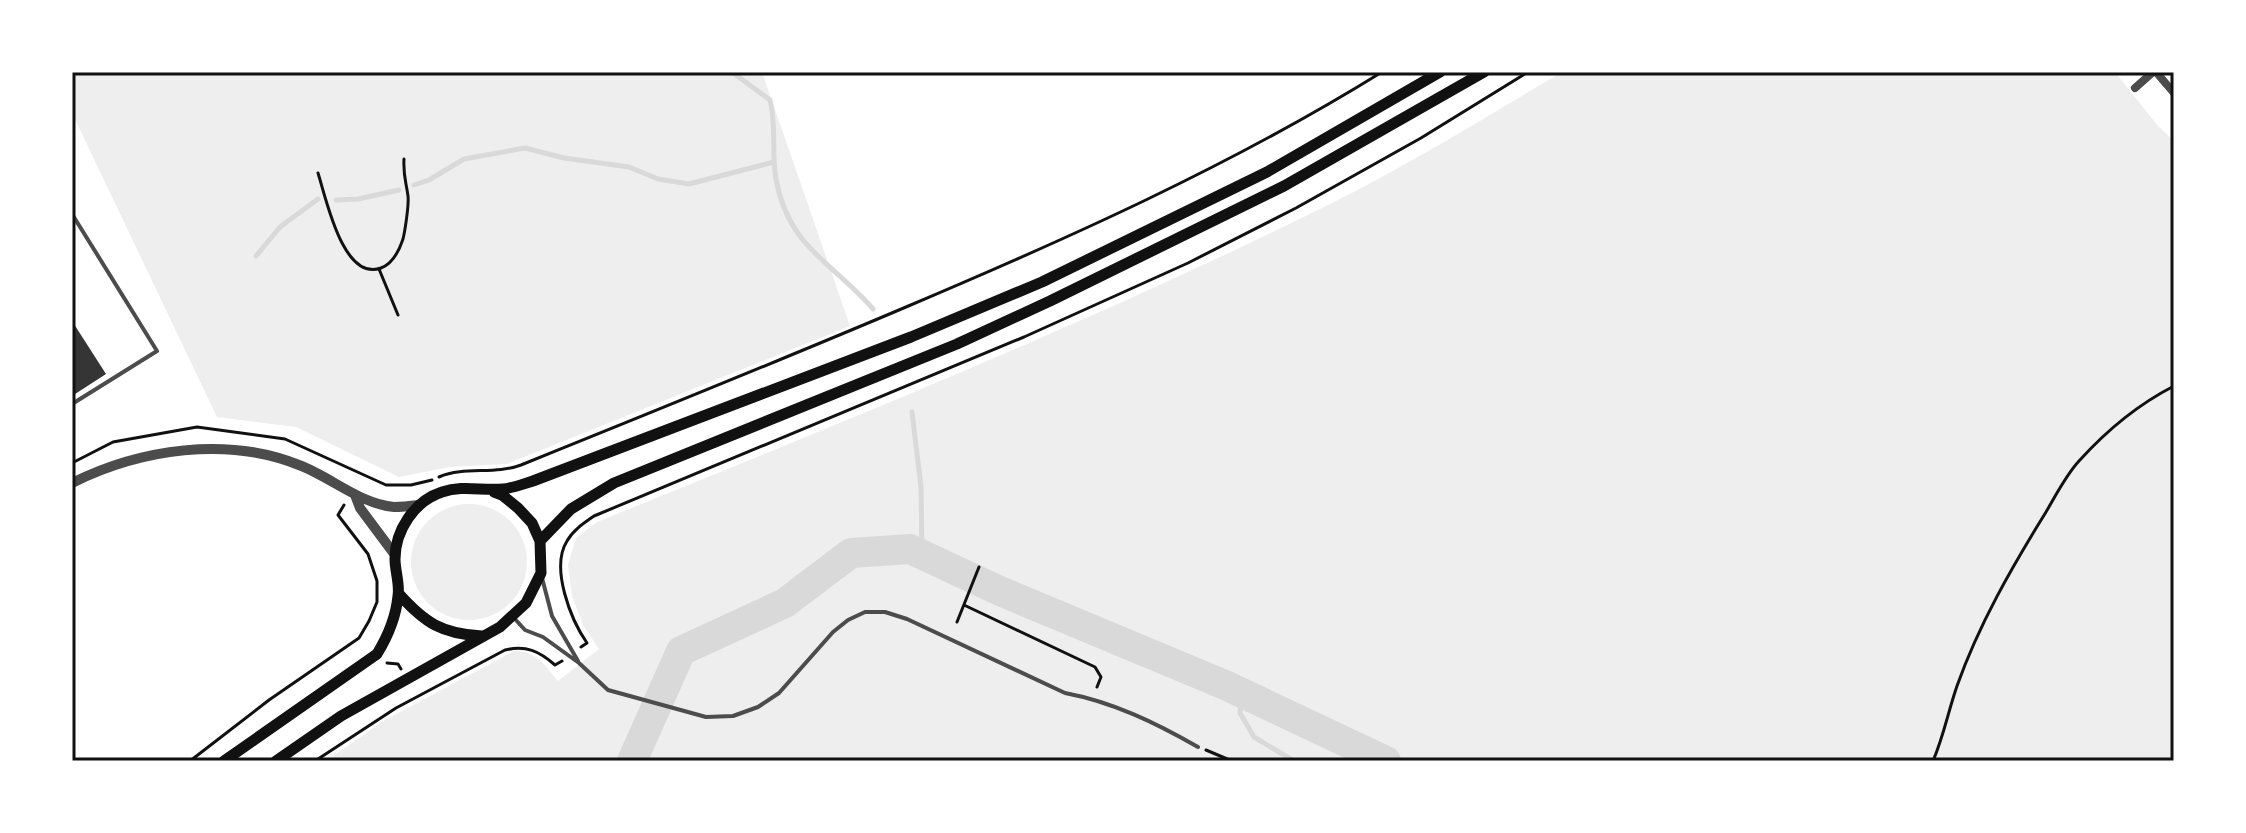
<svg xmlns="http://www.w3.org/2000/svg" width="2246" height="833" viewBox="0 0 2246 833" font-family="Jost,sans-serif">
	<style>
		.green { fill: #eee }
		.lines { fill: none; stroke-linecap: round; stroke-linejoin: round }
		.stream { stroke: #d9d9d9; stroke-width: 5 }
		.river { stroke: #d9d9d9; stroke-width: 30 }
		.building { fill: #353535 }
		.path { stroke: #111; stroke-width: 3 }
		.service { stroke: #4c4c4c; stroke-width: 4 }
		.minor { stroke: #4c4c4c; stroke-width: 8 }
		.tertiary { stroke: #4c4c4c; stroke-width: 10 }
		.secondary { stroke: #111; stroke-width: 11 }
		.neatline { fill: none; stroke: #111; stroke-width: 3 }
	</style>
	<rect width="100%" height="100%" fill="#fff"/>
	<path class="green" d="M72,72H762L850,326L507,464L450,467L399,477L296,427L217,417L72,113Z
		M1562,72H2115L2158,126L2174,141V761H326L385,720L514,651C537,651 544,664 558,681L599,649L583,625L572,596L568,565L576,538L597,522C844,422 1092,322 1330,204C1410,164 1486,117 1562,72Z
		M411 562a58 58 0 1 1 116 0a58 58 0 1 1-116 0Z"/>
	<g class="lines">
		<path class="stream" d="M732,72L770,100C777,129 771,151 776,179C788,247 832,262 873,309
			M414,185L429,180L464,159L525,148L564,158L629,167L658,179L689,184L774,162
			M336,200L358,199L399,190
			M256,256L280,227L318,199
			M912,412L921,487L922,555
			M1242,693L1240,713L1254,737L1294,761"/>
		<path class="river" d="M632,761L681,651L785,603L851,553L910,549L1000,591L1225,685L1386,761"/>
	</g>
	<path class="building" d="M72,321L106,374L72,396Z"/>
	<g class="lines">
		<path class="path" d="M318,173C326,198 343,282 381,268C392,264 399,251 403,239C405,231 409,205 408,196C406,181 403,176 404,159
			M379,269L398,315
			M72,463L113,442L197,427L285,439L386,485H411L432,480
			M439,477C465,466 494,475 521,465C650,413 779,361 906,307C1069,238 1232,165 1382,72
			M964,605L1095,667L1101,677L1097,687
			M957,622L979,567
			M581,647L587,643C571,620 550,568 567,541C573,530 584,523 594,516L1024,337L1188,263L1296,208L1421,138L1528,72
			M387,663L398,664L401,669
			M1206,750L1232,761
			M190,761L269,700L359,638L369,621L377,602V581L368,554L338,515L344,505
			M315,761L396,708L505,650C526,645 539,651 555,665L562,661
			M1933,761C1944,735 1948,712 1957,686C1979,624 2012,567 2046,512C2056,495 2066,475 2079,461C2107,430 2137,405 2174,386"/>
		<path class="service" d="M72,214L157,351L72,404
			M542,578L552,616L578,661
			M514,618L525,630L543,637L579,663L608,690L706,717L733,716L758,707L779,693L833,632L848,620L865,612H885L907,619L1065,693C1113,702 1156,723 1198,747"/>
		<path class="minor" d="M2156,72L2174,93
			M2135,88L2153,72"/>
		<path class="tertiary" d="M72,483C140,449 227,436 299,465C331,477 360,504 394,507C402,507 411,506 419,505
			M355,495L360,508L395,555"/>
		<path class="secondary" d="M540,541L571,509L614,483L957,344L1050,301L1284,186L1484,72
			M399,594C425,623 442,634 482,636
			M224,761L377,654C388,636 396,617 398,596C400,584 395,571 395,559C395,531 414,501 442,492C463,485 482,491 503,489C513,488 523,484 533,481L911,337L1042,282L1267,172L1440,72
			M276,761L341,716L500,627L526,603L541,573L540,541L532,523L518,508L502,495L494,492"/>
	</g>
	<rect width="2246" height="833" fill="none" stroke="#ffffff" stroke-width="148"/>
	<rect x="74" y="74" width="2098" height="685" class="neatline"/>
</svg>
